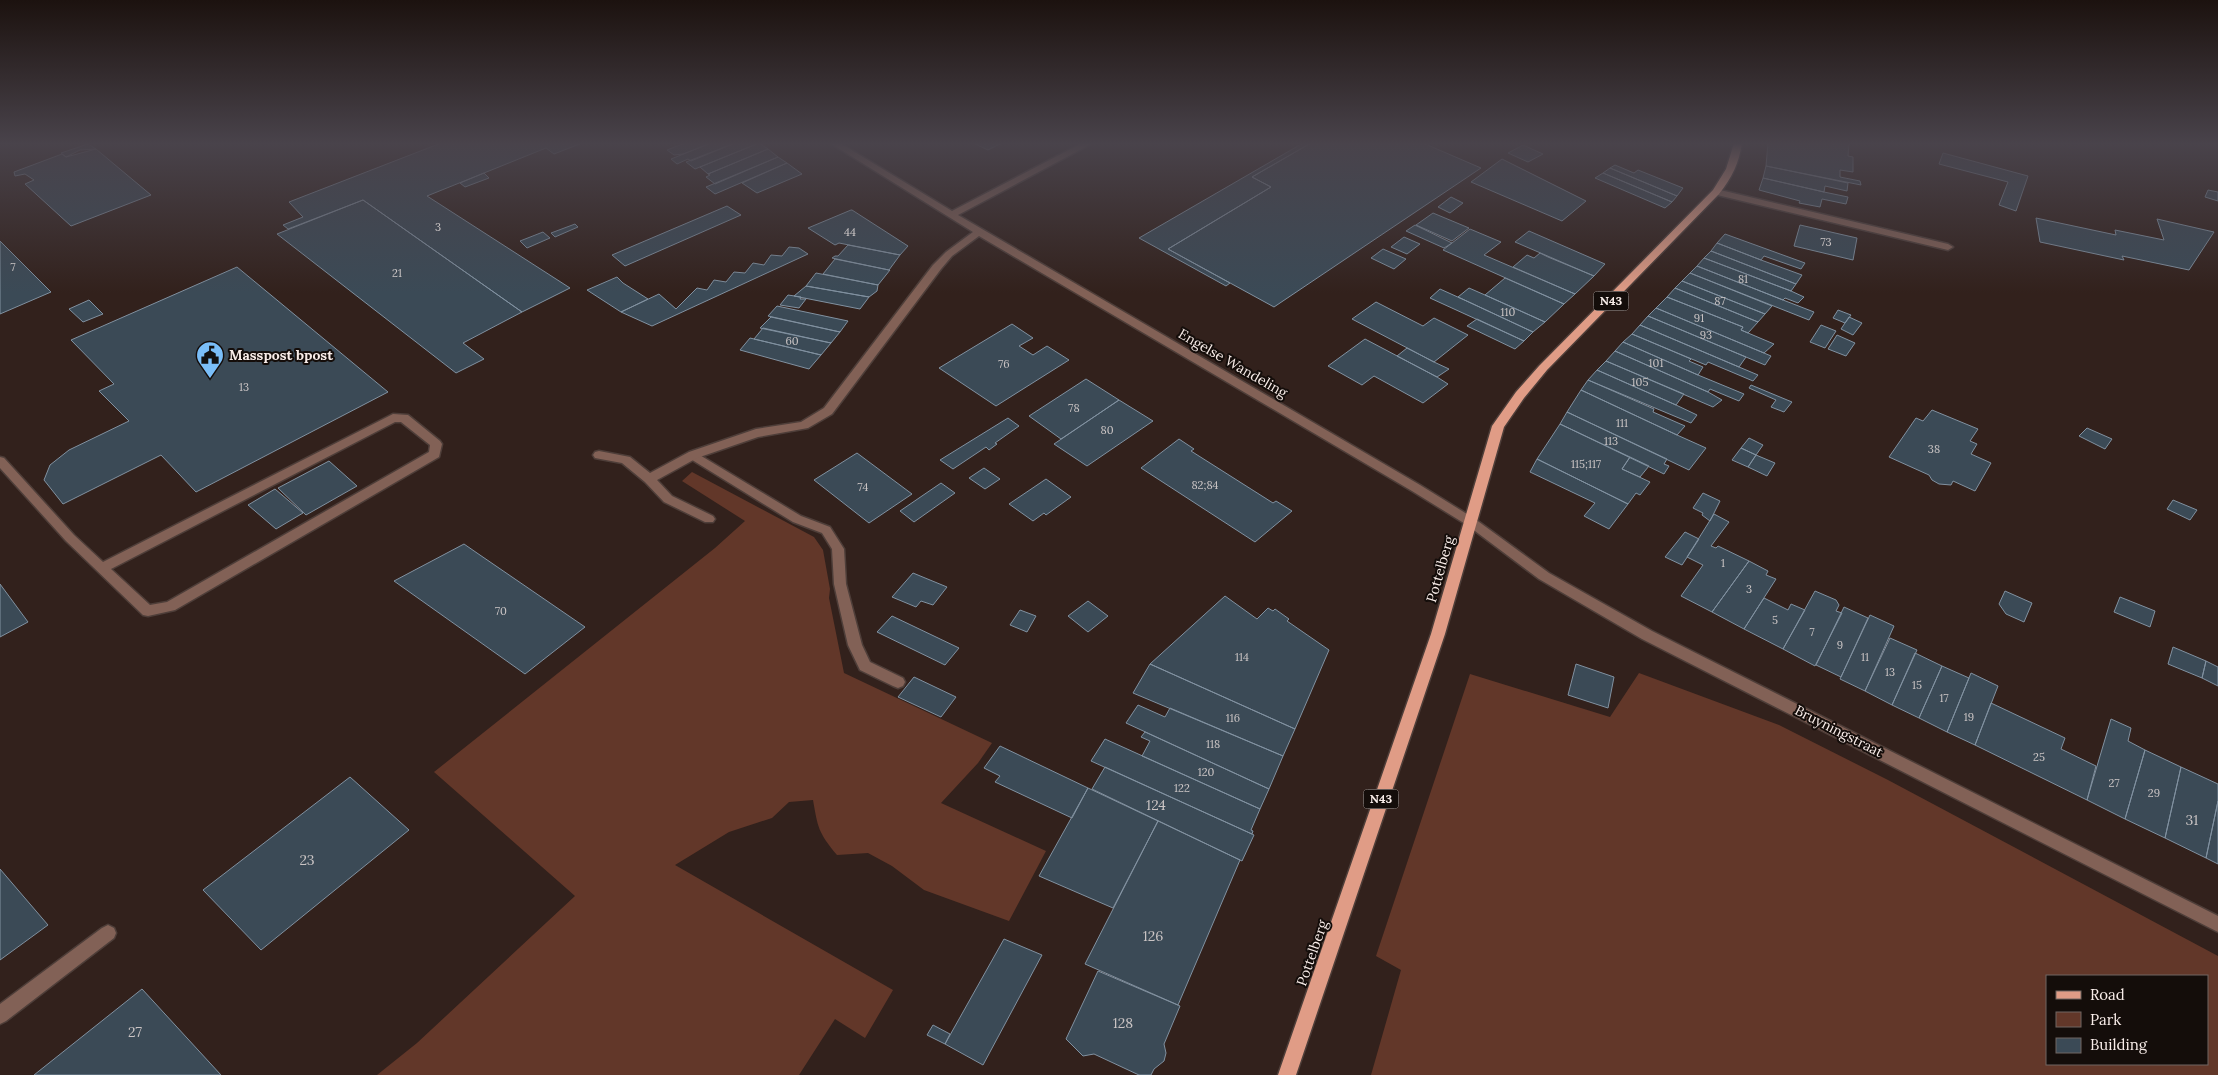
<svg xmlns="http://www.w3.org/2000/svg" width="2218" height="1075" viewBox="0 0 2218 1075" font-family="Lora,serif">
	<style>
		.green { fill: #623729; fill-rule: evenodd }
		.building { fill: #3b4a56; stroke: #8191a0 }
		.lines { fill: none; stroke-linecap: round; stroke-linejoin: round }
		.lane-casing { stroke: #4e3e39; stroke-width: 3 }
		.street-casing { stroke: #4e3e39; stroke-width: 3 }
		.primary-casing { stroke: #4e3e39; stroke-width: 3 }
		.lane { fill: #826156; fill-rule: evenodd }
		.street { fill: #826156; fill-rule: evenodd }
		.primary { fill: #e09c86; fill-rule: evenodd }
		.labels { text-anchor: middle; stroke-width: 4; stroke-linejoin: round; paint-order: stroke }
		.number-label { font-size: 11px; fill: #cac4c4 }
		.shield { fill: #140d0a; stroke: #b4aaa6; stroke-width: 1 }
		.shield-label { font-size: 12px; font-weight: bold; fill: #f9ede9 }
		.poi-label { font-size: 14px; font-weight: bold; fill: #f9ede9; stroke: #140d0a; text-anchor: start }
		.street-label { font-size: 14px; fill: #f9ede9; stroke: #140d0a }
		.near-number-label { font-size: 14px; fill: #cac4c4 }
	</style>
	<rect width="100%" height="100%" fill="#32211c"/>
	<path class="green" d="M692,472L814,537L823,550L830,589L829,598L844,673L992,743L978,763L941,803L1046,851L1009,921L924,890L892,866L868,853L837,855C818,832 818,828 813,800L789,802L772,818L729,832L675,865L893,990L865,1038L835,1019L799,1075H377L417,1043L575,896L434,772L715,548L745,521L682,481Z
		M1639,673L1779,725L1888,780L2218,956V1075H1371L1401,970L1376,956L1470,674L1610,717ZM2207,976V1064H2047V976Z"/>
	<path class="building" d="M441,143H582L554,154L546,148L427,196L570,288L522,312L363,200L288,229L283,225L303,217L289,202Z
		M685,143H711L683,154L674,155L667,150Z
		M711,143H735L691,161L688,159L677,164L671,159Z
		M735,143H759L695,169L686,162Z
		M759,143L768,149L708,174L700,167Z
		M973,143H1002L988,150Z
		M1303,143H1311L1252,177L1271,187L1168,249L1230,283L1226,286L1139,238Z
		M1311,143H1423L1481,168L1274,307L1168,249L1271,187L1252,177Z
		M1768,143H1849L1848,156L1853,157V172L1840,170V177L1860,181L1861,185L1766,166Z
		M88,144L96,149L80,150L66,157L61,153Z
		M1523,145L1543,154L1528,162L1508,153Z
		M96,149L151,195L71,226L25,184L34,180L25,174L15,176L14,172L62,154L66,157Z
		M768,149L778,157L715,184L706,177L710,175L708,174Z
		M1943,153L2028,176L2016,211L1999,205L2008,182L1939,164Z
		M778,157L787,163L715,194L706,187Z
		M1502,159L1586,201L1562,221L1471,182Z
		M787,163L802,174L757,193L742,183Z
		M1615,165L1634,173L1638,170L1683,188L1677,196L1610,168Z
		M1766,166L1848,183L1847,191L1825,186L1824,192L1763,178Z
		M1610,168L1677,196L1672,202L1603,173Z
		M484,173L489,178L465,187L460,183Z
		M1603,173L1672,202L1665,208L1595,178Z
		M1763,178L1824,192L1848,197L1846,204L1822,199L1820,207L1799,203L1800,201L1759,190Z
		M2208,190L2218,192V201L2205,197Z
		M1451,197L1463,203L1450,213L1438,207Z
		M363,200L522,312L463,343L484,359L456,373L277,234Z
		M727,206L741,215L625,266L612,255Z
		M851,210H852L908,246L900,255L839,243L835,245L808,228Z
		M1433,213L1469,228L1452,241L1416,225Z
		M2036,218L2116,235L2115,230L2164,240L2157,219L2214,232L2189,270L2122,256L2124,260L2040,242Z
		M575,224L578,227L555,237L551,233Z
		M1415,225L1452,243L1444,248L1406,231Z
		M1800,225L1857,238L1853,260L1794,246Z
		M1470,229L1501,242L1484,255L1575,294L1564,304L1443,250Z
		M1529,231L1605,264L1594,276L1515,242Z
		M543,232L550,238L527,248L520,241Z
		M1725,234L1805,263L1801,269L1764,256L1761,260L1717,243Z
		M1404,237L1420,244L1407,254L1391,247Z
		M0,241L51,292L0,314Z
		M1717,243L1761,260L1802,275L1796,284L1711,251Z
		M848,245L900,255L889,270L832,258L835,256H838Z
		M789,247L799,248L808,254L652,326L621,312L659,294L676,309L697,288L707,290L714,280L726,282L734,272L745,273L753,263L764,265L771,255L782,256Z
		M1383,249L1406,259L1394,269L1371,258Z
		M1711,251L1796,284L1791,291L1704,258Z
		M1540,253L1548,257L1594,276L1575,294L1513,267L1527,255L1534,258Z
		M1704,258L1791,291L1804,297L1798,303L1785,298L1783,300L1697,266Z
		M835,259L889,270H890L878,285L823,274Z
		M1697,266L1783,300L1814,312L1809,320L1690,273Z
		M237,267L388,392L196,492L161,455L63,504L44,480L50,465L69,450L129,421L99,391L114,384L71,340Z
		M816,273L878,285L877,291L869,297L806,286Z
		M1690,273L1772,306L1765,314L1682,281Z
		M617,277L623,283L648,299L621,312L587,290Z
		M1505,278L1564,304L1545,322L1485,295Z
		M1682,281L1765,314L1758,322L1675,288Z
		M806,286L869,297L860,309L794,296Z
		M1469,288L1485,295L1545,322L1533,332L1458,297Z
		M1675,288L1758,322L1748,333L1741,330L1743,327L1667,297Z
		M1440,289L1471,303L1533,332L1524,341L1430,298Z
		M788,295L801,297L800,299H806L799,308L780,305Z
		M1667,297L1743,327L1741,330L1774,344L1764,353L1656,308Z
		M89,300L103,314L83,322L69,309Z
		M1376,302L1423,326L1434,318L1468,335L1434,362L1352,319Z
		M777,306L848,321L840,332L768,316Z
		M1656,308L1764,353L1771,356L1765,365L1648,316Z
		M1838,310L1851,315L1845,323L1833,318Z
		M1648,316L1746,357L1739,367L1640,325Z
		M771,317L840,332L831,343L760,328Z
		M1849,317L1862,323L1853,335L1841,329Z
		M1477,319L1524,341L1515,349L1467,326Z
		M1012,324L1033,338L1019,346L1033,355L1047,346L1069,360L996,406L939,368Z
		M1640,325L1739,367L1758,375L1753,381L1708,362L1706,365L1632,334Z
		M1821,325L1836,331L1825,348L1810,342Z
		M763,328L831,343L821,355L754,339Z
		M1632,334L1691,359L1689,361L1703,367L1698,375L1623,342Z
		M1837,335L1855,343L1846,356L1828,349Z
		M750,338L754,339L821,355L809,369L740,350Z
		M1365,339L1437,377L1448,384L1423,403L1374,376L1362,385L1328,366Z
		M1623,342L1698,375L1744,394L1739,401L1710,389L1708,392L1615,351Z
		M1407,348L1434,362L1449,369L1437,377L1397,356Z
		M1615,351L1708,392L1722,400L1713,407L1606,361Z
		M1606,361L1684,394L1676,405L1597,370Z
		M1597,370L1676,405L1697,415L1691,423L1588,380Z
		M1086,379L1119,400L1061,439L1029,416Z
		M1588,380L1654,409L1653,412L1685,426L1677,435L1581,390Z
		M1751,385L1792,402L1784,412L1771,407L1776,400L1749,388Z
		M1581,390L1677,435L1706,448L1689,470L1567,412Z
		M1119,400L1153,421L1087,466L1054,444Z
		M1932,410L1978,429L1970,441L1977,444L1971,454L1991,463L1975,491L1953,481L1951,485L1939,484L1932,480L1929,475L1889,457L1916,418L1923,421Z
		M1567,412L1667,459L1664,464L1669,466L1664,474L1560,424Z
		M1008,418L1019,426L995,443L997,444L989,450L986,447L953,469L940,460Z
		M1560,424L1630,457L1622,469L1650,482L1640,495L1636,493L1628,504L1537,459Z
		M2087,428L2112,439L2105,449L2079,436Z
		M1749,438L1763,445L1756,455L1741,448Z
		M1179,439L1194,449L1191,451L1273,503L1276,501L1292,511L1255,542L1141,468Z
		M1741,448L1756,455L1748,467L1732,460Z
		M857,453L912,494L869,523L814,480Z
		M1756,455L1775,463L1767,476L1748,467Z
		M1630,457L1649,466L1640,477L1622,469Z
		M1537,459L1628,504L1609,529L1584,516L1595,503L1530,472Z
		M329,461L357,486L306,515L278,488Z
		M984,468L1000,479L985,489L969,478Z
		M1046,479L1071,497L1046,515L1044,513L1033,521L1009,504Z
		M941,483L955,493L914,522L900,511Z
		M275,489L303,513L276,529L248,505Z
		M1703,493L1720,501L1710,521L1702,515L1703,513L1693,508Z
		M2173,500L2197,510L2190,520L2167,509Z
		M1714,514L1729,522L1711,546L1716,548L1718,546L1749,561L1712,612L1681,596L1703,565L1687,557Z
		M1685,532L1699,539L1682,565L1665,557Z
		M464,544L477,553L585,627L525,674L394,581Z
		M1749,561L1768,571L1766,575L1776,579L1744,629L1712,612Z
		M913,573L947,587L933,605L921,601L916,607L892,597Z
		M0,584L28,622L0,637Z
		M1815,591L1836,600L1839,605L1836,611L1842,613L1815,666L1783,649Z
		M2005,591L2032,603L2024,622L2006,614L1999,604Z
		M1225,596L1257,619L1268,608L1273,611L1275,609L1289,619L1287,621L1329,650L1295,729L1150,664Z
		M2120,597L2155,611L2150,627L2114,612Z
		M1764,598L1788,610L1791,604L1805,610L1783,649L1744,629Z
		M1088,601L1108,616L1088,632L1068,616Z
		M1844,607L1868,618L1841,677L1816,665Z
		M1020,610L1036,616L1027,632L1010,625Z
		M1870,615L1894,626L1865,691L1840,679Z
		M892,616L959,648L945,665L877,632Z
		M1890,638L1917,650L1892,705L1865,691Z
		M2173,647L2206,661L2202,678L2168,664Z
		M1915,653L1942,666L1919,718L1892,705Z
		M2206,661L2218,667V686L2202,678Z
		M1150,664L1295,729L1283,756L1133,693Z
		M1576,664L1614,677L1608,708L1568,695Z
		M1942,666L1969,678L1947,732L1919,718Z
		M1971,673L1998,686L1975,745L1947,732Z
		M914,677L956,697L941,717L898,697Z
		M1991,703L2065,738L2061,749L2096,766L2087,800L1975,745Z
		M1138,705L1165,717L1170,708L1283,756L1269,789L1126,723Z
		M2111,719L2131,728L2128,741L2145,750L2125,819L2087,800Z
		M1145,732L1269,789L1260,809L1142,756L1150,741L1141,737Z
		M1105,739L1260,809L1251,830L1253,831L1252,834L1091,761Z
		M1000,746L1088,788L1072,818L995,782L1000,776L984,768Z
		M2145,750L2181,767L2165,838L2125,819Z
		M1105,767L1254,835L1242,861L1092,789Z
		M2181,767L2218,784V801L2206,858L2165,838Z
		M350,777L409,830L261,950L203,890Z
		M1088,788L1158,821L1113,908L1039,876Z
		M2218,801V864L2206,858Z
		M1158,821L1240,860L1178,1005L1085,964Z
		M0,869L48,925L0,960Z
		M1004,939L1042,955L983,1065L945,1044Z
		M1098,971L1180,1006L1164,1044L1166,1053L1164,1061L1154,1069L1151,1075H1139L1094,1054L1083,1056L1066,1039Z
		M142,989L221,1075H34Z
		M933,1025L950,1034L945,1044L927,1035Z"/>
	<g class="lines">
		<g class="lane-casing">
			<path id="lane" d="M1716,189L1948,244L1953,247L1948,250L1713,194V190Z
				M393,414L408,415L440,441L442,444L439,457L175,610L148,616L143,615L66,541L0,468V457L4,458L74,535L103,562ZM395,422H401L430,445L429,452L167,602L150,605L111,569Z
				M693,451L801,516L830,527L844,549L846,584L862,645L870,662L903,678L905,682L903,686L898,688L893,686L860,670L848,645L834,584L832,549L822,533L793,522L689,458L687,455Z
				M108,925L114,928L116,933L114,938L6,1021L0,1024V1004L102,928Z"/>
		</g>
		<g class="street-casing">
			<path id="street" d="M830,143H840L952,211L1082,143H1093L958,215L1420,485L1475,519L1549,573L1652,631L2218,916V932L1642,639L1539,579L1467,525L1412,491L979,236L952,256L941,269L832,414L808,428L758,437L697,458L657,480L672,496L713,516L715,519L713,522H705L664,502L645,482L622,463L595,458L593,455L595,452L599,451L630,457L650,473L689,452L756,429L801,422L824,408L933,265L946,252L973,232Z"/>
		</g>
		<g class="primary-casing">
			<path id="primary" d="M1734,143H1742C1739,163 1732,178 1719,194L1547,370L1524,398L1504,427L1445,634L1296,1075H1278L1431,634L1492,426L1516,392L1539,366L1713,190L1726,169Z"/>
		</g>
		<use href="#lane" class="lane"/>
		<use href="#street" class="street"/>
		<use href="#primary" class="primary"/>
	</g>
	<linearGradient id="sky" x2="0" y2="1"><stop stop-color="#1c120f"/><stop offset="0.49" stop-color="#49434b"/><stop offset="1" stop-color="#49434b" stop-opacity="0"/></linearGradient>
	<rect width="2218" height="293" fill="url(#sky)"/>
	<defs>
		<g id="civic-pin" transform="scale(1.4375)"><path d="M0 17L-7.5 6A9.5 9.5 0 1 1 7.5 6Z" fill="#7abef8" stroke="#140d0a"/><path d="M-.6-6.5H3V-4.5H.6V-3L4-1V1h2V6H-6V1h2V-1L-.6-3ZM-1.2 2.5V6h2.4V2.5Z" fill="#111"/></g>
	</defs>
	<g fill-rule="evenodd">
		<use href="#civic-pin" x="210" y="355"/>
	</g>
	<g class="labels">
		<g class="number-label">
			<text x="438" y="231">3</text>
			<text x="850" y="236">44</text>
			<text x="1826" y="246">73</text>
			<text x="13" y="271">7</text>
			<text x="397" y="277">21</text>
			<text x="1743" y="283">81</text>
			<text x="1720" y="305">87</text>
			<text x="1508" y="316">110</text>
			<text x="1699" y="322">91</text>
			<text x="1706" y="339">93</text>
			<text x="792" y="345">60</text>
			<text x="1656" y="367">101</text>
			<text x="1004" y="368">76</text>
			<text x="1640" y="386">105</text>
			<text x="244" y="391">13</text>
			<text x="1074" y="412">78</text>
			<text x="1622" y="427">111</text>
			<text x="1107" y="434">80</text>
			<text x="1611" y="445">113</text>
			<text x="1934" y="453">38</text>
			<text x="1586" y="468">115;117</text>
			<text x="1205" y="489">82;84</text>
			<text x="863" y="491">74</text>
			<text x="1723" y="567">1</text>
			<text x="1749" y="593">3</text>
			<text x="501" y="615">70</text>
			<text x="1775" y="624">5</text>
			<text x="1812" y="636">7</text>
			<text x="1840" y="649">9</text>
			<text x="1242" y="661">114</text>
			<text x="1865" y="661">11</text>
			<text x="1890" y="676">13</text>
			<text x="1917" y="689">15</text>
			<text x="1944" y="702">17</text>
			<text x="1969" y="721">19</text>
			<text x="1233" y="722">116</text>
			<text x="1213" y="748">118</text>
			<text x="2039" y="761">25</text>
			<text x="1206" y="776">120</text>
			<text x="2114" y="787">27</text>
			<text x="1182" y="792">122</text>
			<text x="2154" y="797">29</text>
		</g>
		<g class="shield">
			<rect x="1593.5" y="291.5" width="35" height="19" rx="4"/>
			<rect x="1363.5" y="789.5" width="35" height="19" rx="4"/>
		</g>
		<g class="shield-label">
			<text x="1611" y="305">N43</text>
			<text x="1381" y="803">N43</text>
		</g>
		<g class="poi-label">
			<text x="229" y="360">Masspost bpost</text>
		</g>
		<g class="street-label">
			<text transform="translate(1233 363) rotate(30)" y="5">Engelse Wandeling</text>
			<text transform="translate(1440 569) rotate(-74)" y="5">Pottelberg</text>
			<text transform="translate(1839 731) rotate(27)" y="5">Bruyningstraat</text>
			<text transform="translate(1312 953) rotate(-71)" y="5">Pottelberg</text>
		</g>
		<g class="near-number-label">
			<text x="1156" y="810">124</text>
			<text x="2192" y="825">31</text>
			<text x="307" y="865">23</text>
			<text x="1153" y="941">126</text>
			<text x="1123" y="1028">128</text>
			<text x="135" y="1037">27</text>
		</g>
	</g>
	<rect x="2046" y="975" width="162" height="90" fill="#140d0a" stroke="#706763"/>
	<rect x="2056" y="991" width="25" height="8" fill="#e09c86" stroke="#706763"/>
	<text x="2090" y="1000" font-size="15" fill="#f9ede9">Road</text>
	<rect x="2056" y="1012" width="25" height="15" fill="#623729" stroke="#706763"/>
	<text x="2090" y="1025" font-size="15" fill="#f9ede9">Park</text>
	<rect x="2056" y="1038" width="25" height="15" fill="#3b4a56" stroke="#706763"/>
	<text x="2090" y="1050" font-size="15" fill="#f9ede9">Building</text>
</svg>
